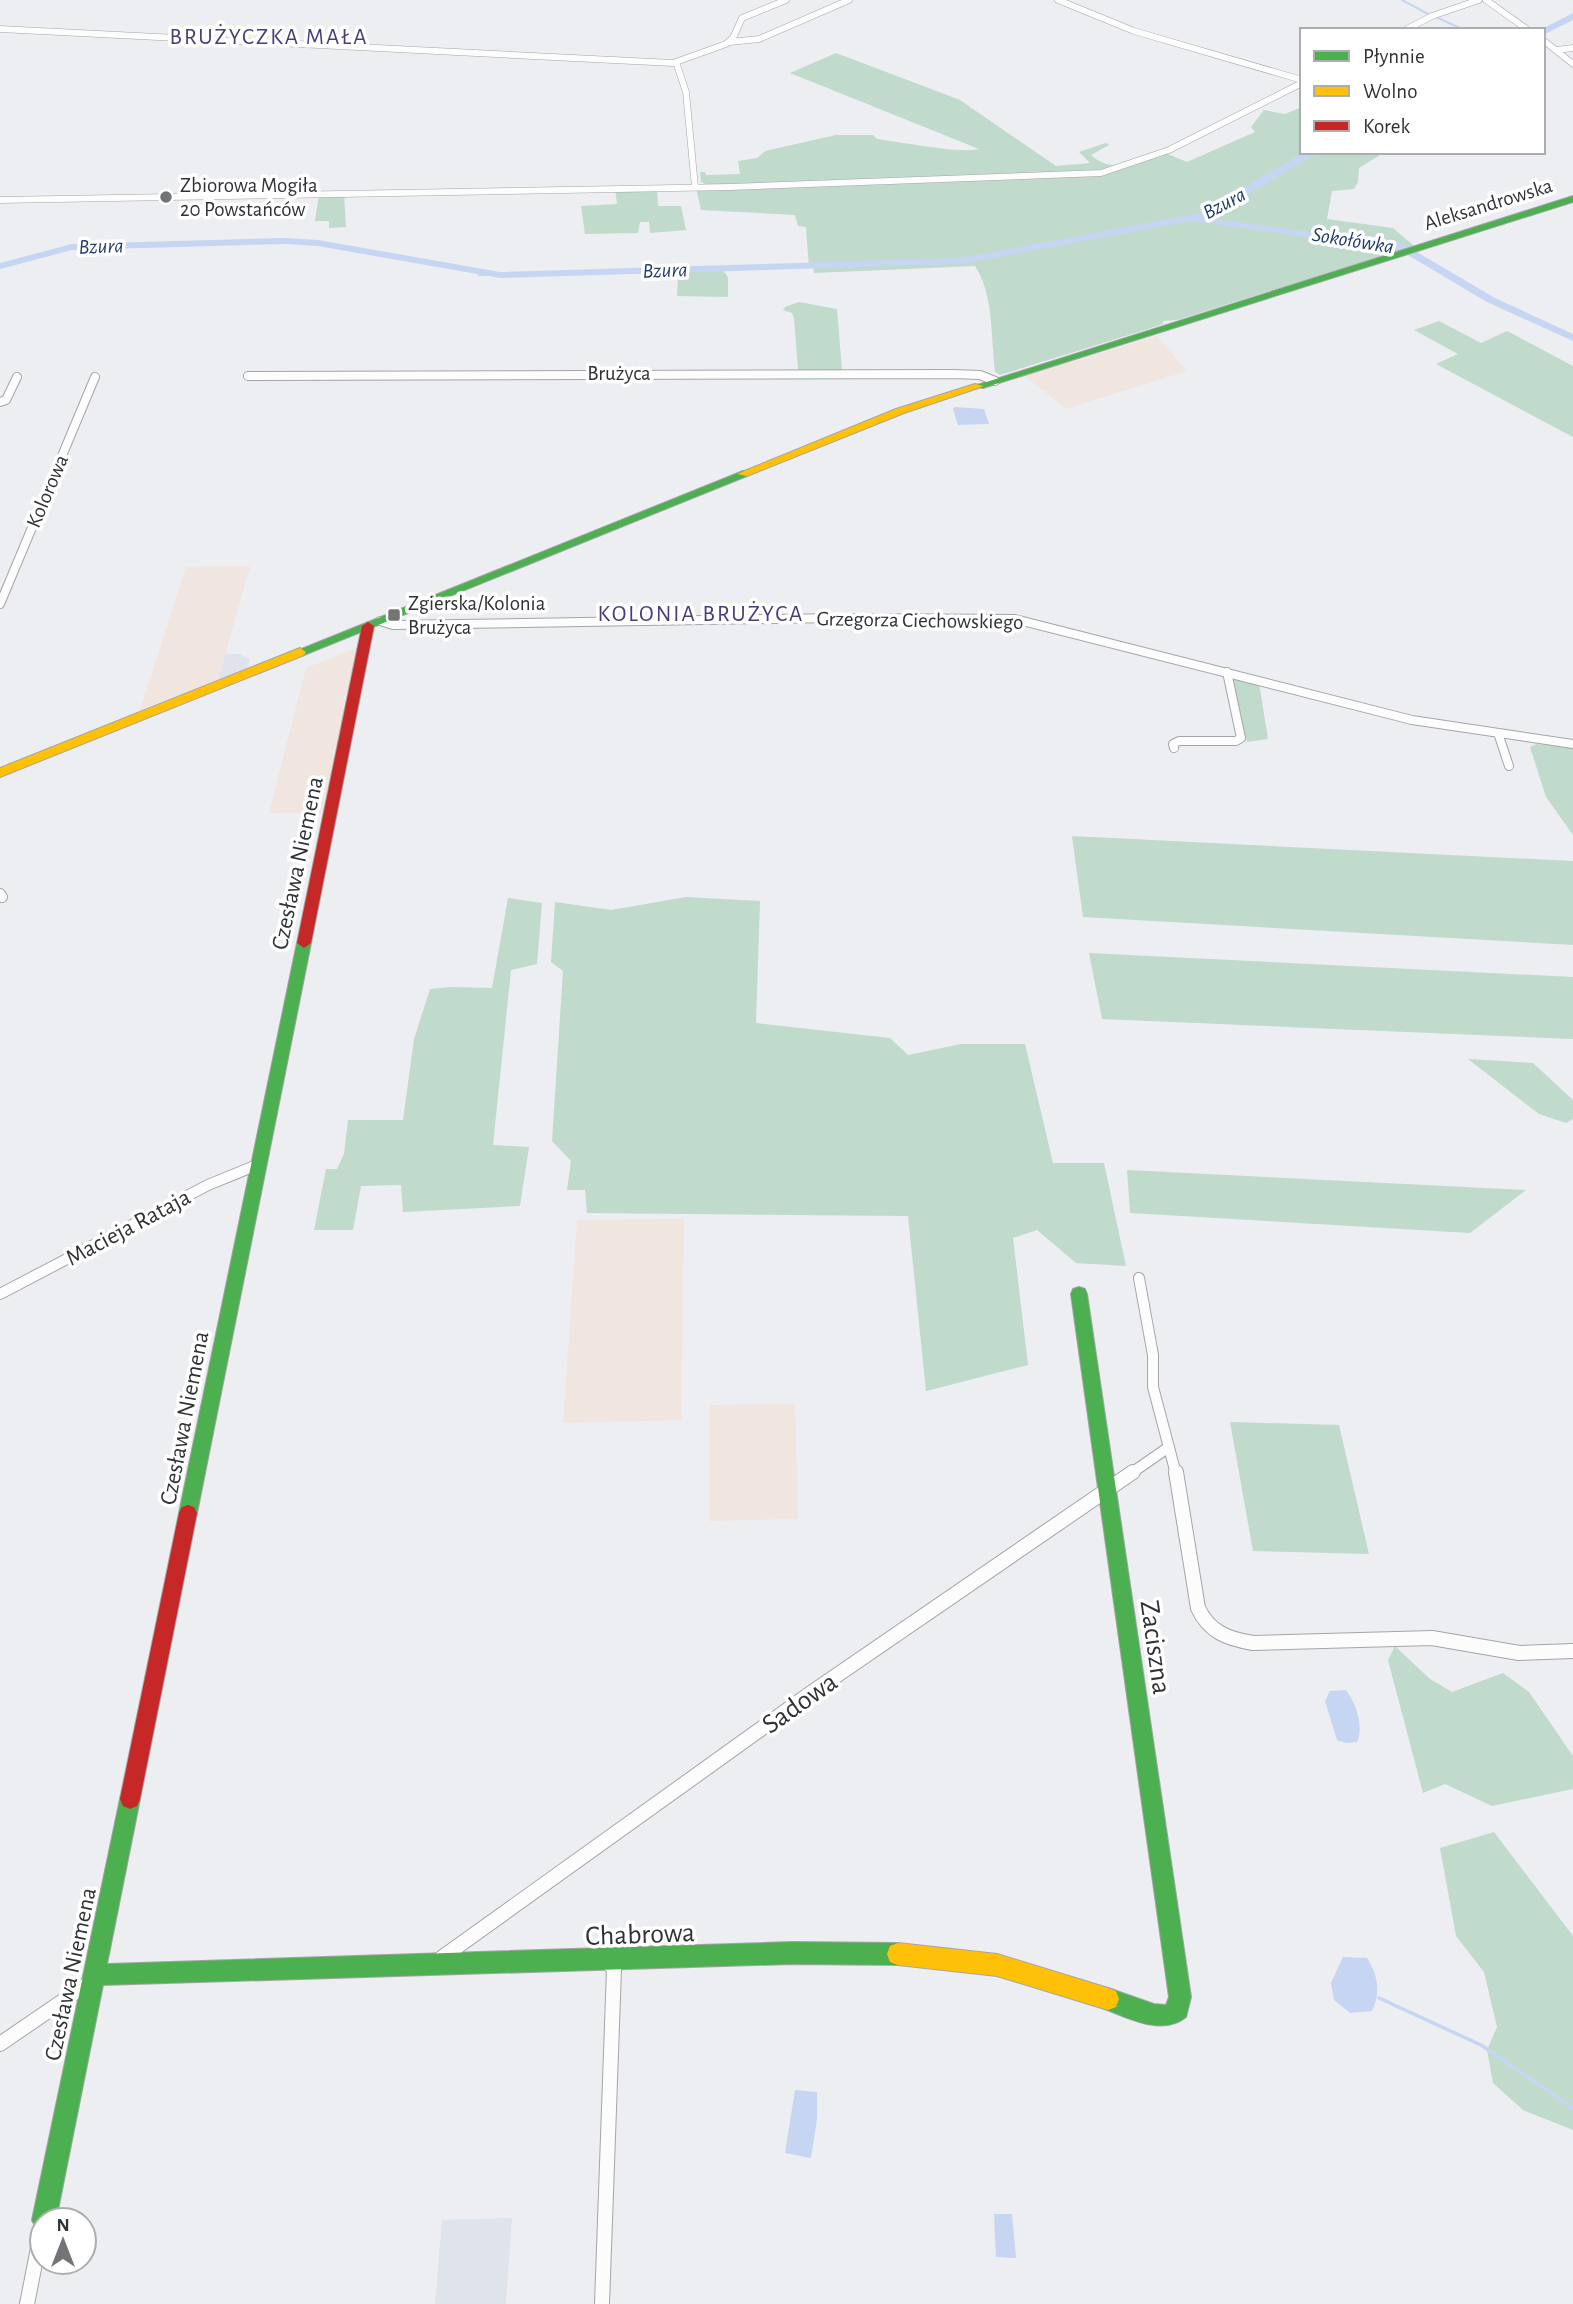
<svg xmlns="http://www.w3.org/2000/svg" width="1573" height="2304" viewBox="0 0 1573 2304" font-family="'Alegreya Sans',sans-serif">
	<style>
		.built { fill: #dfe3ec }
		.industrial { fill: #f1e5e0 }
		.green { fill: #c0dacc }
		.water { fill: #c5d5f2 }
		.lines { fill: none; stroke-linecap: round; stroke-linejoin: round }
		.stream-far1 { stroke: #c5d5f2; stroke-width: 2 }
		.stream { stroke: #c5d5f2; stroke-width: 3.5 }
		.river { fill: #c5d5f2; fill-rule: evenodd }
		.street-far3-casing { stroke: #a4a5a8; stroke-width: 7 }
		.street-far2-casing { stroke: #a4a5a8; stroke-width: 10 }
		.street-far1-casing { stroke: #a4a5a8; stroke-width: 12 }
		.street-casing { stroke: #a4a5a8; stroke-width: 16 }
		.fast-casing { stroke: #a4a5a8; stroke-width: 2 }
		.slow-casing { stroke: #a4a5a8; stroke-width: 2 }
		.jam-casing { stroke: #a4a5a8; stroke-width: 2 }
		.street-far3 { stroke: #fcfcfd; stroke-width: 6 }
		.street-far2 { stroke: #fcfcfd; stroke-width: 8 }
		.street-far1 { stroke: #fcfcfd; stroke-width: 10 }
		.street { stroke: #fcfcfd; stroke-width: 14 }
		.fast { fill: #4caf50; fill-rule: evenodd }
		.slow { fill: #ffc107; fill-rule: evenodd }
		.jam { fill: #c62828; fill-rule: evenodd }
		.poi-dot { fill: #727477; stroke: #fff; stroke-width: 2.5 }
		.labels { text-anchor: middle; stroke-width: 7; stroke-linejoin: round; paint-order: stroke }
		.far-poi-label { font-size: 21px; fill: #303235; stroke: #fff; text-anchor: start }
		.far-water-label { font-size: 21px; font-style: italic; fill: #213b6c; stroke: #fff }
		.far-street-label { font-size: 21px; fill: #303235; stroke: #fff }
		.far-quarter-label { font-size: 23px; letter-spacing: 2px; fill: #473e7b; stroke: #fff }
		.street-label { font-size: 24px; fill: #303235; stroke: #fff }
		.near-street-label { font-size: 28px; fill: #303235; stroke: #fff }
	</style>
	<rect width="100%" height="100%" fill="#eceef1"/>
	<path class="built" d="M225,654H240L250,659L247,669L218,680Z
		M512,2218L506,2304H435L442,2220Z"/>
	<path class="industrial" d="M1157,336L1187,371L1066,409L1025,376Z
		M250,566L218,680L140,710L186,567Z
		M359,647L350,690L343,697L347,703L323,812L269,813L306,668Z
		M684,1219L681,1420L563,1423L577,1220Z
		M795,1404L798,1519L709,1521L710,1405Z"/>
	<path class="green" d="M836,53L960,100L1056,166L1090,163L1079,152L1106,143L1109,145L1091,155C1112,175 1140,161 1163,152L1187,162L1255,132L1251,127L1264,110L1285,114L1302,107V152H1385L1359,168L1358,182L1354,189L1332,191L1327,219L1393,228L1414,246L1177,320L1163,321V324L1145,330L1000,375L995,372C991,340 994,294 975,266L814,273L813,267L809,266L806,227L798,226L795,215L701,210L696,188L707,185L701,182L700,172H705L706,175L740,174L738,161L757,158L765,151L836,135H873L877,139C902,142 959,154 979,149L790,73Z
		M615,188H657L658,206H681L686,230L650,233L649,222H640L638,233L585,234L581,206L617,204Z
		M319,194H344L346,227L329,228V221H315Z
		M722,269L728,277V297L677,296L678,276L670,272L477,276L482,273L512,275Z
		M799,302L837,309L842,370H798L794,318L792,313L783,310L785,307Z
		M1439,321L1481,343L1507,331L1573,366V437L1436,364L1458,354L1414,330Z
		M1232,676L1259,683L1268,739L1247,742Z
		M1537,744L1573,748V835L1546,797L1530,747Z
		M1072,836L1573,861V945L1083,917Z
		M686,897L760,901L756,1023L890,1038L908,1055L961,1044H1025L1053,1163H1104L1126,1266L1076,1263L1037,1230L1013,1238L1028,1365L926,1391L908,1216L587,1213L585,1190H567L571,1161L552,1141L563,971L551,962L555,902L611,910Z
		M508,898L542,903L537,964L511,970L493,1145L529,1147L520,1206L403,1212L401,1185L361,1186L353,1230H314L326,1169H337L344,1154L348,1120H403L414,1039L430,989L451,987L492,988Z
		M1089,953L1573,977V1039L1102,1019Z
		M1468,1059L1533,1063L1573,1100V1119L1566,1123L1539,1114Z
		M1127,1170L1526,1190L1470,1233L1130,1213Z
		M1230,1422L1339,1425L1369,1554L1253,1551Z
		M1395,1646L1430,1679L1452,1692L1503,1673L1529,1692L1573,1756V1789L1492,1806L1445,1784L1423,1793L1388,1660Z
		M1494,1832L1573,1936V2130L1523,2110L1493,2083L1487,2050L1497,2027L1484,1972L1456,1936L1440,1848Z"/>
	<path class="water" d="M955,407L984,409L989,424L958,425L953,409Z
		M1346,1690C1356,1702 1364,1728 1357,1742L1346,1743L1337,1740L1325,1701L1330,1691Z
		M1343,1957L1367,1958C1378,1975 1381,1993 1372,2011L1350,2013L1334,2000L1331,1983Z
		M795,2090L817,2092V2119L811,2158L785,2153Z
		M994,2214H1012L1016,2258L996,2257Z"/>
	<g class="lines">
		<path class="stream-far1" d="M1402,0L1430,15
			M1436,17L1464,30"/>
		<path class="stream" d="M1379,1998L1481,2045L1573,2108"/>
		<path class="river" d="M1573,13V20L1543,35V30H1540Z
			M1304,152H1319L1208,218L1340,236H1376L1398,241L1495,298L1573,334V341L1487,302L1391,245L1376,242H1340L1192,221L961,264L500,278L318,246L285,244L72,250L0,269V263L72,244L285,238L318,240L500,272L961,258L1200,213Z"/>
		<g class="street-far3-casing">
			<path id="street-far3" d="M1058,0L1134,31L1302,80
				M1486,0L1528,30
				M0,29L673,63L726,44L733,38L742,18L786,0
				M1405,30L1432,16L1479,0
				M1543,40L1573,64
				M730,42L759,39L849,0
				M1557,50L1573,48
				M676,62L686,92L695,187
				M0,200L730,187L1101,173L1169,150L1302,83"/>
		</g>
		<g class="street-far2-casing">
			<path id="street-far2" d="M248,376L953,374L980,375L995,381
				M0,402L6,400L17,377
				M0,604L95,377
				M380,621L393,625L834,618L1015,619L1412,720L1573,744
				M1498,733L1509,766
				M1174,748L1173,744L1179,741H1236L1241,738L1227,672"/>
		</g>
		<g class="street-far1-casing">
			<path id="street-far1" d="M0,894L2,897
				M1139,1278L1153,1355V1387L1176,1474
				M0,1294L208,1185L257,1165
				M1130,1474L1169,1447"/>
		</g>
		<g class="street-casing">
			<path id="street" d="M1176,1472L1198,1608C1209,1632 1228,1639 1253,1643L1432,1638L1519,1653L1573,1651
				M433,1964L811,1693L1133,1472
				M0,2044L89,1983
				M27,2304L42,2228
				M602,2304L614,1969L608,1963"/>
		</g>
		<g class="fast-casing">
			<path id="fast" d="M1573,196V202L983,388L974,386Z
				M743,471L749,474L747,476L304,655L300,656L294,652Z
				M304,938L311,943L197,1513L194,1519L188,1521L182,1519L179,1513L297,943Z
				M1079,1287L1085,1289L1087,1294L1191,1997L1186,2017C1162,2037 1126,2017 1100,2007L1097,1999L1100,1991L1108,1988L1154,2004L1166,2005L1169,1997L1071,1294L1073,1289Z
				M130,1789L137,1792L140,1799L107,1964L792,1942L898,1943L906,1946L909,1954L906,1962L898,1965L792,1964L103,1985L56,2220H42V2231L36,2228L32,2220L120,1799L123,1792Z"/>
		</g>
		<g class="slow-casing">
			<path id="slow" d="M975,384L984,386L904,413L747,476L737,474L896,409Z
				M300,648L306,652L304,655L0,777V768Z
				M898,1943L997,1954L1108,1988L1116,1991L1119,1999L1116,2007L1108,2010L997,1976L898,1965L890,1962L887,1954L890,1946Z"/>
		</g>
		<g class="jam-casing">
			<path id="jam" d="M368,622L374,626L311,943L304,948L297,943L362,626Z
				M188,1505L194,1507L197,1513L140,1799L137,1806L130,1809L123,1806L120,1799L179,1513L182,1507Z"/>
		</g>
		<use href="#street-far3" class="street-far3"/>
		<use href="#street-far2" class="street-far2"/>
		<use href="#street-far1" class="street-far1"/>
		<use href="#street" class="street"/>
		<use href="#fast" class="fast"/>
		<use href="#slow" class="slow"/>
		<use href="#jam" class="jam"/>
	</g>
	<g class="poi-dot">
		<circle cx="166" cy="197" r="7"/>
		<rect x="387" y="608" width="14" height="14" rx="3.5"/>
	</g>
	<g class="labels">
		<g class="far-poi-label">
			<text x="180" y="192">Zbiorowa Mogiła<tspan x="180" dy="24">20 Powstańców</tspan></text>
			<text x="408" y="610">Zgierska/Kolonia<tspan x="408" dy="24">Brużyca</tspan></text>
		</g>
		<g class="far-water-label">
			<text transform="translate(1224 203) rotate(-28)" y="7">Bzura</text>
			<text transform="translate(1353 240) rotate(9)" y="7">Sokołówka</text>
			<text transform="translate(101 246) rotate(-2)" y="7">Bzura</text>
			<text transform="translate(665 270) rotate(-2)" y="7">Bzura</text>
		</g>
		<g class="far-street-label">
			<text transform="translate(1488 204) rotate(-17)" y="7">Aleksandrowska</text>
			<text x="619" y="380">Brużyca</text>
			<text transform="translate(47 491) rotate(-67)" y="7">Kolorowa</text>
			<text transform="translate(920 620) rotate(1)" y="7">Grzegorza Ciechowskiego</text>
		</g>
		<g class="far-quarter-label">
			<text x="269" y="44">BRUŻYCZKA MAŁA</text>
			<text x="701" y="621">KOLONIA BRUŻYCA</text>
		</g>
		<g class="street-label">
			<text transform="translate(297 863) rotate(-78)" y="8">Czesława Niemena</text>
			<text transform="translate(128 1227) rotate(-28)" y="8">Macieja Rataja</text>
			<text transform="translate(184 1418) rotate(-79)" y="8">Czesława Niemena</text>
			<text transform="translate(70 1974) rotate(-78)" y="8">Czesława Niemena</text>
		</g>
		<g class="near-street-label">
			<text transform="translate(1157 1647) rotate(82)" y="10">Zaciszna</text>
			<text transform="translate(799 1702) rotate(-35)" y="10">Sadowa</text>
			<text transform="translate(640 1933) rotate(-2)" y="10">Chabrowa</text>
		</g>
	</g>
	<rect x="1300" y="28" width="245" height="126" fill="#ffffff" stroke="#acadae" stroke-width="2"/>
	<rect x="1314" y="51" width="35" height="10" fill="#4caf50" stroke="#acadae" stroke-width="2"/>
	<text x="1363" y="63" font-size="21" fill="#303235">Płynnie</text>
	<rect x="1314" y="86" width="35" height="10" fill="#ffc107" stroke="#acadae" stroke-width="2"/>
	<text x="1363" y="98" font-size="21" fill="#303235">Wolno</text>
	<rect x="1314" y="121" width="35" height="10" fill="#c62828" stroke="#acadae" stroke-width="2"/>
	<text x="1363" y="133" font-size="21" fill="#303235">Korek</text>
	<g transform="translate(63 2241)"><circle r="33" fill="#ffffff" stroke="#acadae" stroke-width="2"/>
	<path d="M0-5L12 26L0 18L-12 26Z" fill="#727477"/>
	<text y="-10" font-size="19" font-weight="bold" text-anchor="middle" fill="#303235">N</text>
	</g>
</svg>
